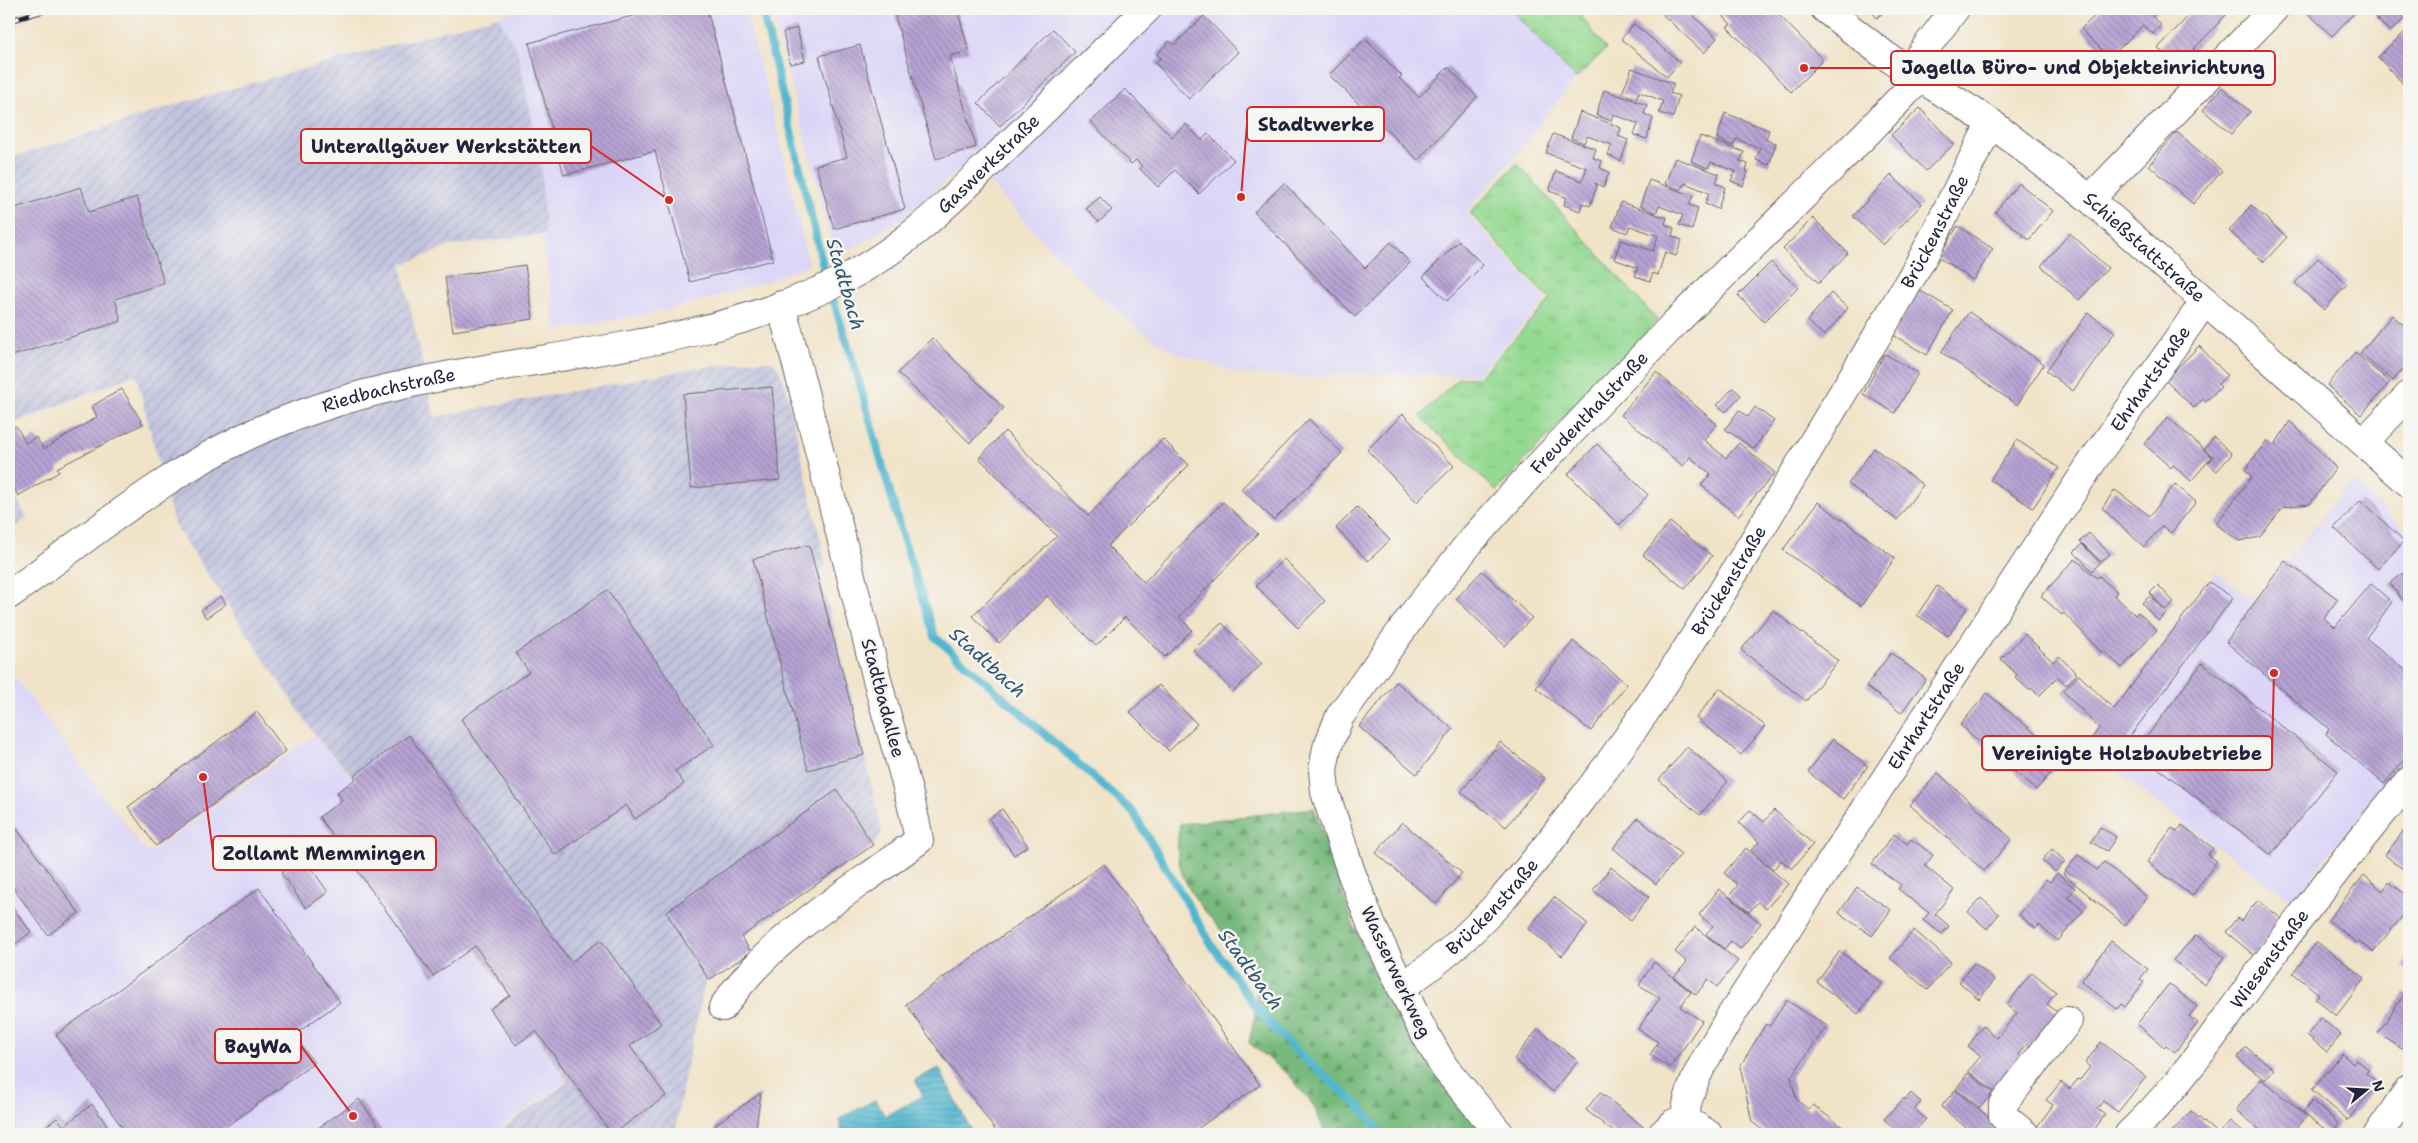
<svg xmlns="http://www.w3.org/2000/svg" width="2418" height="1143" viewBox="0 0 2418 1143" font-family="'Shantell Sans',sans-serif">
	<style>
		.built { fill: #dbd6f7 }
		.industrial { fill: url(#industrial-furrows) }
		.grass { fill: url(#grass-tufts); stroke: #5c7e67 }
		.forest { fill: url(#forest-firs); stroke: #4d6e5c }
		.water { fill: url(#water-rules); stroke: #3a6c85 }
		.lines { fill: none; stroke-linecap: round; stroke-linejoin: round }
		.stream { stroke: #51b7cf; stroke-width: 8 }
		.building { fill: url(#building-back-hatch) }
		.minor-casing { stroke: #6a666c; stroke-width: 30 }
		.minor { stroke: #fff; stroke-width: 28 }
		.rail-casing { stroke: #22223b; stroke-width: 5.5 }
		.rail { stroke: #f6f6f2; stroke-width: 4; stroke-dasharray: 11; stroke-linecap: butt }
		.labels { text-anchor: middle; stroke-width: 5; stroke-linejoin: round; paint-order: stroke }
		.street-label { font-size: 18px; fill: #22223b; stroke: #f6f6f2 }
		.water-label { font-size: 19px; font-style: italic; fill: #32566f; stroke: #f6f6f2 }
		.leader { fill: none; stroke: #d62828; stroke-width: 2 }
		.callout-dot { fill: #d62828; stroke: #f6f6f2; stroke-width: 2 }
		.callout { fill: #f6f6f2; stroke: #d62828; stroke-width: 2 }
		.callout-label { font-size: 19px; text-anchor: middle; font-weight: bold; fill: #22223b }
	</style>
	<defs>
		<pattern id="industrial-furrows" width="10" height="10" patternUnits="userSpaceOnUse" patternTransform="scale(1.25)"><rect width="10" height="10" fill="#c1c2dd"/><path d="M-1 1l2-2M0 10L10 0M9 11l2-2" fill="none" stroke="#a6a6bf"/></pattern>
		<pattern id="grass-tufts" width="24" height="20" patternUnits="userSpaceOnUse" patternTransform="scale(1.25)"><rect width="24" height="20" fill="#95da93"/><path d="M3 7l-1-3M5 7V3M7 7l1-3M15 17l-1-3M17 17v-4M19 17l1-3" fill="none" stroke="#80bb80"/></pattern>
		<pattern id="forest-firs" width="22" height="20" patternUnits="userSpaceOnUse" patternTransform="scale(1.25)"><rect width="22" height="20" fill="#78ba7d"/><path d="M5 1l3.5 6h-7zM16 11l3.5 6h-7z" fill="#629768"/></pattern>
		<pattern id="water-rules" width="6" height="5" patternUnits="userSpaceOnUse" patternTransform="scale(1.25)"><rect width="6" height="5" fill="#51b7cf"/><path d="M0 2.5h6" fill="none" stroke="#4394a9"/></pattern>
		<pattern id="building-back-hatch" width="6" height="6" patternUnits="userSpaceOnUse" patternTransform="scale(1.25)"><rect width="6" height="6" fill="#b7a3d4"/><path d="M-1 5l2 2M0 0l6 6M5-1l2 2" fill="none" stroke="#9484ad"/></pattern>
	</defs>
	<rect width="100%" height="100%" fill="#f6f6f2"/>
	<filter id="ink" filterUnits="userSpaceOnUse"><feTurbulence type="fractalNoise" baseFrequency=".02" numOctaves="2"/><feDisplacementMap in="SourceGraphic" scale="10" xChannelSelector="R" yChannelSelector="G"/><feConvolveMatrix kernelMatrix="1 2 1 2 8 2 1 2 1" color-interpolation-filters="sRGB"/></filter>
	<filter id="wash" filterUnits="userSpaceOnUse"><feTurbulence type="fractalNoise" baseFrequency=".0096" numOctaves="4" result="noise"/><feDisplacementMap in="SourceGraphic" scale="20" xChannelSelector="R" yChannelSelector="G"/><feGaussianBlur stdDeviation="1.12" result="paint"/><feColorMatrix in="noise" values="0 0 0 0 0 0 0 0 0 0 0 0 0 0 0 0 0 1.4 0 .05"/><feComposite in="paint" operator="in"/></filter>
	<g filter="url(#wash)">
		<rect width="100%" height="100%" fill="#f1e3c8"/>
		<path class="built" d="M523,9H745L782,148L809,265L760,284L714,297L666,310L556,331L544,244L541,166L517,50L498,16Z
			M772,9H1510L1576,78L1511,161L1466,213L1546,300L1477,375L1343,374L1314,377L1240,374L1176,352L1150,337L1124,317L1077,276L1027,224L970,160L908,214L863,243L835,256Z
			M2352,481L2409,534V761L2333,848L2293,901L2168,812L2086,745L2216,572L2254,601Z
			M9,669L145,851H153L313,736L355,780L566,1081L492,1134H9Z"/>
		<path class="industrial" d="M498,16L517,50L531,114L541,166L545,234L450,246L401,265L434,417L691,369L750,361H771L777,365L786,387L826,565L819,572L851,693L882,832L874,846L743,937L752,952L705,983L684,1079L675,1134H495L568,1082L356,779L319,741L174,524L136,374L9,425V159L187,101Z
			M9,485L27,518L9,532Z"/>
		<path class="grass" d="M1510,9H1579L1577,11L1606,49L1576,78Z
			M1517,163L1657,320L1496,491L1420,416L1459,378H1478L1550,300L1470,213Z"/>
		<path class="forest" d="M1314,808L1354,927L1376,977L1407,1034L1441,1080L1486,1134H1325L1314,1106L1289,1075L1249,1043C1251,1030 1259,1002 1256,990C1239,923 1163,903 1180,824Z"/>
		<path class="water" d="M939,1068L973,1134H842L839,1119L875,1100L885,1116L923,1096L915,1080Z"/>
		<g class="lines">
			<path class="stream" d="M762,9L824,270L859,381L902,535L935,637L1133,812L1213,947L1263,1016L1292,1047L1361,1108L1382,1134"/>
		</g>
		<g id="blocks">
			<path class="building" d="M659,9H707L773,260L690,282L655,151L564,175L529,43Z
				M893,9H957L969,51L950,56L976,147L936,159Z
				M1613,9H1629L1621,17Z
				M1663,9H1686L1717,38L1704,53L1660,12Z
				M1716,9H1773L1823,60L1791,92L1727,27L1731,24Z
				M1869,9H1887L1877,18Z
				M2102,9H2159L2152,16L2161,25L2153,34L2143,25L2110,58L2081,29Z
				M2195,9H2219L2226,15L2177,67L2158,48Z
				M2304,9H2358L2332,36Z
				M2382,9H2400L2407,16L2390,32L2374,16Z
				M1204,16L1238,52L1189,99L1155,63L1161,58L1157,54L1170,41L1174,45Z
				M1634,24L1680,62L1667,77L1621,39Z
				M797,28L805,61L790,64L783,32Z
				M2409,28V90L2378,57Z
				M1053,29L1075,52L1000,126L978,103Z
				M1365,39L1402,76L1399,78L1419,97L1448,67L1477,97L1418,160L1329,75Z
				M860,45L905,209L834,229L816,165L847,157L819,56Z
				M1632,68L1674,84L1670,93L1679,96L1673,117L1659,113L1663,101L1639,92L1636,99L1622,93Z
				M2222,87L2250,112L2231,134L2203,110Z
				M1125,89L1172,137L1186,124L1202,140L1208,134L1234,160L1199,194L1175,170L1158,187L1140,169L1142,166L1136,160L1131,164L1091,122Z
				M1604,90L1647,105L1644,114L1653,118L1647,139L1634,135L1638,124L1613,114L1611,121L1596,115Z
				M1920,108L1954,144L1926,171L1891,135Z
				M1580,112L1621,128L1618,136L1628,140L1621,161L1608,155L1612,145L1587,136L1584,143L1571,138Z
				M1725,113L1769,130L1766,140L1776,143L1769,165L1756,160L1760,148L1736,139L1733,146L1717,139Z
				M2177,132L2222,171L2193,204L2149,165Z
				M1553,134L1596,149L1593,158L1602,161L1600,168L1609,172L1604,187L1595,183L1597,186L1590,206L1582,203L1580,211L1564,205L1566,197L1549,191L1556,171L1582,181L1587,168L1546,153Z
				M1700,136L1744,152L1740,161L1748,164L1746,171L1748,172L1743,186L1731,181L1735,171L1711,162L1708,168L1691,161Z
				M1675,158L1719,174L1716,183L1725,187L1718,209L1705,204L1709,193L1685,183L1681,190L1665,184Z
				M1891,175L1922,204L1883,245L1853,216Z
				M1649,180L1693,196L1689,205L1698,208L1692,230L1679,225L1683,215L1659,206L1656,213L1640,206Z
				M1284,183L1365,268L1391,242L1410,263L1355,317L1254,212Z
				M2019,183L2053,211L2029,240L1995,212Z
				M81,187L89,212L137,197L164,283L115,299L121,321L9,357V210Z
				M1100,197L1112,210L1099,222L1086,209Z
				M1621,202L1667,218L1665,224L1674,228L1672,236L1682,240L1676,256L1665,252L1658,275L1653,273L1650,281L1635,276L1638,268L1614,259L1621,240L1653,251L1658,236L1630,226L1627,233L1612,227Z
				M2251,205L2287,237L2264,262L2229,231Z
				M1813,218L1848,253L1819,283L1783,249Z
				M1958,226L1993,249L1973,280L1938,257Z
				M2070,233L2108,268L2079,300L2041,266Z
				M1459,241L1483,265L1447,301L1423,277Z
				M2318,258L2347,284L2324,310L2295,283Z
				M1771,262L1798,288L1764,322L1738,295Z
				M525,265L533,319L453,331L445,277Z
				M1919,290L1953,310L1927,355L1893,335Z
				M1831,293L1848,308L1824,336L1807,321Z
				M1969,312L2044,364L2017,405L1941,352Z
				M2088,313L2115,332L2073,391L2046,371Z
				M2392,315L2409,330V362L2393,381L2360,353Z
				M932,338L1004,408L970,443L898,373Z
				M2199,346L2227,375L2218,384L2221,387L2205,402L2203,399L2194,408L2165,380Z
				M2355,352L2390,382L2361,415L2327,385Z
				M1885,354L1918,373L1895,413L1863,394Z
				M1656,372L1717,424L1704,440L1726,458L1739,443L1775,473L1738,516L1701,485L1711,474L1690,457L1683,466L1621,415Z
				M772,387L780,480L691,488L683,394Z
				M1733,388L1741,395L1726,412L1717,405Z
				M122,389L143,424L57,468L59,472L18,496L9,479V429L16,426L26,443L36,437L44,449L97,417L92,406Z
				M1755,407L1774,421L1754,449L1725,429L1739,410L1748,417Z
				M1403,414L1454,466L1417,502L1367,450Z
				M2168,417L2212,457L2191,481L2173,465L2171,468L2144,444Z
				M1309,419L1342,453L1274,520L1241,489Z
				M2290,421L2336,468L2310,504L2283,507L2260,537L2239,541L2216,524L2252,476L2245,470L2267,440L2274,446Z
				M1005,431L1088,516L1163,439L1189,465L1108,546L1144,582L1223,502L1258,534L1179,617L1192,630L1165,657L1125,617L1096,646L1047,596L999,643L972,616L1057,536L979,458Z
				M2214,437L2232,454L2217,471L2208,463L2214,457L2204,449Z
				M2017,440L2059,468L2033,508L1990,480Z
				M1597,444L1648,495L1619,525L1568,474Z
				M1874,448L1923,485L1897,520L1848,484Z
				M2175,484L2196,502L2171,533L2162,526L2144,547L2102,508L2115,490L2150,516Z
				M2361,500L2404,541L2378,569L2334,528Z
				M1818,502L1895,558L1861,606L1783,550Z
				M1357,507L1390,540L1368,561L1336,528Z
				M1670,522L1712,556L1685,589L1643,555Z
				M2089,533L2110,554L2101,562L2080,541Z
				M2082,544L2100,563L2092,571L2074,552Z
				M809,545L864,755L808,770L753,559Z
				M1284,559L1325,601L1298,628L1256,586Z
				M2075,559L2097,578L2099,576L2117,592L2114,595L2135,615L2138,612L2157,630L2122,668L2103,650L2101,652L2064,613L2062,615L2041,596Z
				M2285,561L2338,599L2324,618L2335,627L2371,584L2392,602L2366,638L2409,673V755L2384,784L2326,734L2329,729L2226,642Z
				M2409,569V609L2390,583Z
				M1482,571L1532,618L1505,646L1456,599Z
				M2209,582L2233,598L2110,763L2087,745L2099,728L2063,691L2079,675L2114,709Z
				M2158,585L2174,602L2165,610L2150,593Z
				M1937,586L1967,608L1948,636L1917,615Z
				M607,590L714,745L675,771L684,784L635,819L626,805L555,855L461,719L529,672L516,653Z
				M221,596L226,604L206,618L201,610Z
				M2150,596L2166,613L2158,621L2142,603Z
				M1773,610L1838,661L1806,701L1741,650Z
				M1222,623L1262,664L1233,692L1193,650Z
				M2025,634L2053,662L2059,656L2077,674L2066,685L2058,677L2039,696L2031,688L2029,690L2015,677L2017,675L2001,659Z
				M1573,641L1627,684L1591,731L1536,688Z
				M1891,653L1926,679L1901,713L1866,686Z
				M2202,663L2338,771L2271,855L2136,751Z
				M1396,682L1453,729L1417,774L1359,727Z
				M1159,685L1197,724L1169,751L1130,712Z
				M1720,688L1765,726L1741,755L1696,718Z
				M1987,693L2064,758L2036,790L1960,725Z
				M257,712L286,751L156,846L128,807Z
				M409,735L571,962L601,940L661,1024L630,1046L666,1096L612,1134L536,1031L516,1045L490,1009L510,995L475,946L433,976L319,817L342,800L337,792L356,779L354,776Z
				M1833,739L1868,766L1843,799L1808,772Z
				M1500,742L1545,778L1506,827L1461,792Z
				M1687,747L1728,781L1700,815L1659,780Z
				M1938,773L2012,839L1984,871L1910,805Z
				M837,790L873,845L741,937L751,952L709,980L666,912Z
				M1002,809L1028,846L1014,855L989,819Z
				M1750,810L1764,822L1774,810L1813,844L1792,869L1781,860L1773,870L1751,850L1759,842L1739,823Z
				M9,818L79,913L48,935L9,882Z
				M1638,818L1681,854L1656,884L1613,848Z
				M1402,822L1462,873L1436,904L1376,853Z
				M2409,824V874L2385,855Z
				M2182,825L2213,848L2208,855L2217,861L2192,896L2147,862L2172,828L2177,832Z
				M2100,827L2116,837L2107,851L2091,842Z
				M1894,834L1907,844L1911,839L1933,855L1925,866L1954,890L1935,914L1949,926L1942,934L1923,920L1929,913L1898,889L1901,885L1872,864Z
				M1746,848L1788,884L1766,909L1758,902L1749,912L1729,896L1738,885L1724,873Z
				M2052,849L2065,861L2055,872L2042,860Z
				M2078,855L2097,870L2104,862L2147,897L2125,925L2063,874Z
				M303,857L328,892L306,908L281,873Z
				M1104,864L1260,1085L1190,1134H998L906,1004Z
				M1611,867L1649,897L1631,920L1593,890Z
				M2057,873L2075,888L2068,897L2084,910L2058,941L2039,925L2036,929L2019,915L2046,879L2050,882Z
				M2364,875L2383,891L2389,882L2409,897V916L2405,913L2373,952L2359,941L2357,943L2328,920Z
				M1857,887L1891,910L1872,936L1839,913Z
				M259,888L340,1002L294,1035L314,1063L216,1134H127L56,1035Z
				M1719,889L1761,923L1740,949L1731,941L1724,949L1706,934L1713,926L1699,915Z
				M1554,897L1588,924L1562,956L1528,929Z
				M1981,898L1999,914L1987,929L1968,912Z
				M2258,900L2284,921L2255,956L2226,932L2237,918L2241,921Z
				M9,902L31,932L9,949Z
				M1695,927L1738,961L1717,987L1708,979L1696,995L1674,977L1687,962L1675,952Z
				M1914,930L1951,962L1928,990L1890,958Z
				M2196,935L2224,957L2205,985L2173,960Z
				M2111,941L2148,969L2140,979L2144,982L2125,1007L2121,1004L2117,1009L2081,981Z
				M2317,942L2365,978L2336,1016L2315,999L2319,994L2293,973Z
				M1840,951L1882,983L1858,1014L1817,982Z
				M2409,956V972L2402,967Z
				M1654,962L1691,992L1680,1007L1702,1021L1670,1068L1650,1055L1658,1042L1638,1029L1660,998L1639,985Z
				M1974,963L1995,980L1979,999L1959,982Z
				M2032,972L2056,992L2047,1004L2060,1014L2033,1048L2027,1044L2019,1055L2025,1060L1999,1095L1968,1071L1981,1056L1968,1046L1983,1026L1997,1038L2017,1013L2007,1005Z
				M2169,984L2197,1006L2189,1016L2198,1023L2175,1052L2166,1045L2164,1047L2137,1024Z
				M2405,993L2409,996V1039L2402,1049L2378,1033Z
				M1786,1000L1827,1026L1791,1077L1796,1099L1809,1110L1813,1105L1848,1131L1846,1134H1768L1752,1122L1740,1066L1766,1024L1770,1026Z
				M2321,1018L2341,1035L2327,1052L2307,1035Z
				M1538,1029L1578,1061L1553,1092L1514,1059Z
				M2101,1042L2146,1077L2118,1112L2103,1101L2097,1109L2105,1115L2091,1134H2036L2033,1132L2053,1105L2046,1100L2061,1082L2070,1089L2078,1079L2080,1080L2090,1067L2085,1063Z
				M2246,1047L2274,1069L2265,1080L2237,1058Z
				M2342,1054L2353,1063L2356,1059L2369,1070L2366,1073L2378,1083L2348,1120L2312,1090Z
				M1968,1073L1993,1092L1980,1108L1956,1089Z
				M2261,1079L2307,1116L2292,1134H2265L2236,1110Z
				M1955,1090L2010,1134H1974L1941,1107Z
				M1600,1092L1646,1129L1642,1134H1616L1586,1110Z
				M761,1093L755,1134H714L716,1124Z
				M1911,1093L1921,1102L1915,1109L1926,1119L1912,1134H1900L1884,1119L1904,1098L1905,1100Z
				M359,1099L384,1134H310Z
				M2312,1101L2339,1124L2331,1134L2303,1112Z
				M92,1104L113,1134H35L57,1118L64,1126Z
				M2191,1111L2218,1134L2230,1121L2245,1134H2170Z"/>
		</g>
	</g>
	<g filter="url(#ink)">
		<use href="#blocks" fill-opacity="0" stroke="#6a666c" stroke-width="1"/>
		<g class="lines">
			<g class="minor-casing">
				<g id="minor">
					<path id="s1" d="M1825,9L1886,56L1991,123L2090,199L2409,483"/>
					<path d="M1908,71L1955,9"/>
					<path d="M2090,199L2274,9"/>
					<path d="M2364,442L2409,395"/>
					<path id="s2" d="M9,595C88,538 166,472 256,432C282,420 310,411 337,402C505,351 689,359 848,277C908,245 948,203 996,157C1047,108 1096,58 1147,9"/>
					<path id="s3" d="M1401,987C1480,937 1534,863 1590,789C1667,687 1731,578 1797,469C1839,398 1884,327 1924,255C1947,211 1968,166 1991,123"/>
					<path d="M723,1007C773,933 850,893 919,840C910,787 891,735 878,683C846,557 815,431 781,305"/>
					<path d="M1685,1119L1708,1134"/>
					<path id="s4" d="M1500,1134L1444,1067L1419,1023L1372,926L1351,872L1325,792L1323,770L1327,748L1340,716L1417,609L1471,541L1531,474L1675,323L1864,136L1920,78"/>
					<path id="s5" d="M1662,1134L1674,1123L1685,1119C1687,1083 1711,1051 1728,1020L2092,462L2205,301"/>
					<path d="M2025,1134L2003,1116V1104L2068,1021"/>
					<path id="s6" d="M2129,1134C2177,1089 2214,1035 2253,981C2303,913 2355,845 2409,781"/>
					<path d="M2378,1134L2409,1089"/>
				</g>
			</g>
			<use href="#minor" class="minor"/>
			<g class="rail-casing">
				<path id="rail" d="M9,21L49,9"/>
			</g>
			<use href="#rail" class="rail"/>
		</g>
	</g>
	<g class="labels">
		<g class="street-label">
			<text dy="6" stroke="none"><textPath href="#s2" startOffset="1092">Gaswerkstraße</textPath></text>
			<text dy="6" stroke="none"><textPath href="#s3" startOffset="931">Brückenstraße</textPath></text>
			<text dy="6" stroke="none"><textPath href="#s1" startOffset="399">Schießstattstraße</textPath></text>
			<text dy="6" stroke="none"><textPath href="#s5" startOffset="905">Ehrhartstraße</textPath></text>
			<text dy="6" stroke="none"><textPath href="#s2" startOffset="436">Riedbachstraße</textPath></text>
			<text dy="6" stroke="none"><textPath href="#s4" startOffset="860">Freudenthalstraße</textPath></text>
			<text dy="6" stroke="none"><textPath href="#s3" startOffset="526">Brückenstraße</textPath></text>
			<text transform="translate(883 698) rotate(75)" y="6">Stadtbadallee</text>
			<text dy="6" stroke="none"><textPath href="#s5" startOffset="500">Ehrhartstraße</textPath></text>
			<text dy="6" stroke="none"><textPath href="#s3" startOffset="122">Brückenstraße</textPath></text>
			<text dy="6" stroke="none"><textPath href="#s6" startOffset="225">Wiesenstraße</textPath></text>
			<text transform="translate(1396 972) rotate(65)" y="6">Wasserwerkweg</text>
		</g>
		<g class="water-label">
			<text transform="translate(846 284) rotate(74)" y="7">Stadtbach</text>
			<text transform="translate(988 662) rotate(42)" y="7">Stadtbach</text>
			<text transform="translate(1251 969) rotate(54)" y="7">Stadtbach</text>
		</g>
	</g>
	<path class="leader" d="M1804 68L1891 68M1241 197L1247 124M669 200L591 146M2274 673L2272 753M203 777L213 853M353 1116L301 1046"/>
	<g class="callout-dot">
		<circle cx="1804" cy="68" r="5"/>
		<circle cx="1241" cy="197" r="5"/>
		<circle cx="669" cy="200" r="5"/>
		<circle cx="2274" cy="673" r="5"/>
		<circle cx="203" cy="777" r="5"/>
		<circle cx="353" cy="1116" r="5"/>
	</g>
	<g class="callout">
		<rect x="1891" y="51" width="384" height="34" rx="5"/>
		<rect x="1247" y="107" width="137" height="34" rx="5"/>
		<rect x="301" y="129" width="290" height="34" rx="5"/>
		<rect x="1982" y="736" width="290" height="34" rx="5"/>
		<rect x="213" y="836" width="223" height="34" rx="5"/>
		<rect x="215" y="1029" width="86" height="34" rx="5"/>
	</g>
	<g class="callout-label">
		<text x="2083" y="74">Jagella Büro- und Objekteinrichtung</text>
		<text x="1316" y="131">Stadtwerke</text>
		<text x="446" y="153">Unterallgäuer Werkstätten</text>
		<text x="2127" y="760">Vereinigte Holzbaubetriebe</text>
		<text x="324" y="860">Zollamt Memmingen</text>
		<text x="258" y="1053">BayWa</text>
	</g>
	<rect width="2418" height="1143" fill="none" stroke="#f6f6f2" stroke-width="30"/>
	<g transform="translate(2366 1090) rotate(72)" stroke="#f6f6f2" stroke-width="4" paint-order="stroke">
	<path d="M0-4L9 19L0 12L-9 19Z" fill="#22223b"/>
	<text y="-8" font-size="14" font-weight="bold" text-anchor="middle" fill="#22223b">N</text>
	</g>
</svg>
